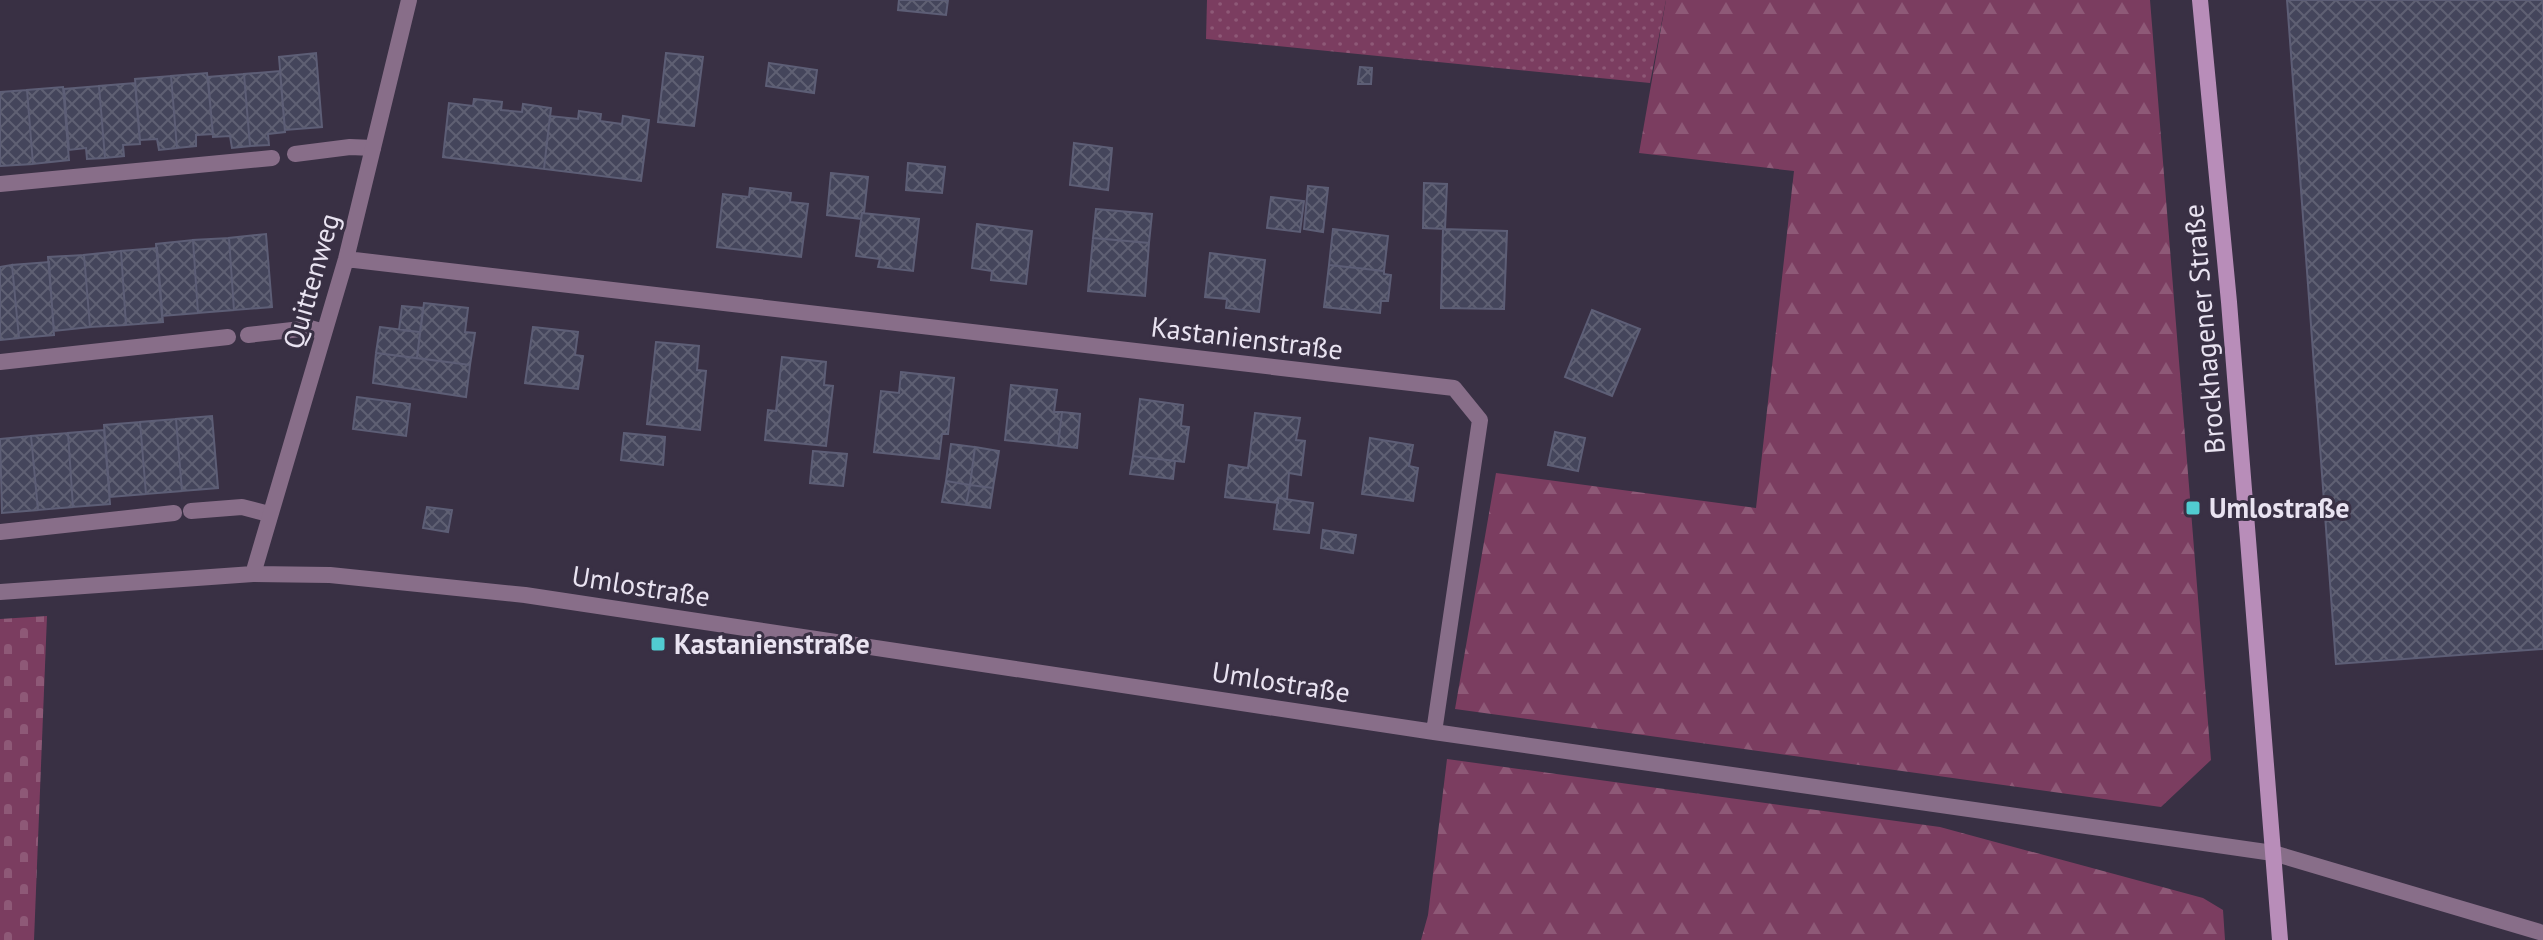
<svg xmlns="http://www.w3.org/2000/svg" width="2543" height="940" viewBox="0 0 2543 940" font-family="'PT Sans',sans-serif">
	<style>
		.grass { fill: url(#grass-dots) }
		.forest { fill: url(#forest-firs) }
		.cemetery { fill: url(#cemetery-stones) }
		.building { fill: url(#building-cross-hatch); stroke: #5d5e76; stroke-width: 2 }
		.lines { fill: none; stroke-linecap: round; stroke-linejoin: round }
		.lane { stroke: #886e89; stroke-width: 16 }
		.street { stroke: #886e89; stroke-width: 16 }
		.secondary { stroke: #b88db9; stroke-width: 16 }
		.poi-dot { fill: #51ccd1; stroke: #393044; stroke-width: 3 }
		.labels { text-anchor: middle; stroke-width: 6; stroke-linejoin: round; paint-order: stroke }
		.street-label { font-size: 28px; fill: #e9e3f1; stroke: #393044 }
		.poi-label { font-size: 28px; font-weight: bold; fill: #e9e3f1; stroke: #393044; text-anchor: start }
	</style>
	<defs>
		<pattern id="grass-dots" width="8" height="8" patternUnits="userSpaceOnUse" patternTransform="scale(2)"><rect width="8" height="8" fill="#7b3d60"/><path d="M2 2h.1M6 6h.1" fill="none" stroke="#8e5977" stroke-width="1.8" stroke-linecap="round"/></pattern>
		<pattern id="forest-firs" width="22" height="20" patternUnits="userSpaceOnUse" patternTransform="scale(2)"><rect width="22" height="20" fill="#7b3d60"/><path d="M5 1l3.5 6h-7zM16 11l3.5 6h-7z" fill="#8e5977"/></pattern>
		<pattern id="cemetery-stones" width="16" height="16" patternUnits="userSpaceOnUse" patternTransform="scale(2)"><rect width="16" height="16" fill="#7b3d60"/><path d="M2 7V4a2 2 0 0 1 4 0v3zM10 15v-3a2 2 0 0 1 4 0v3z" fill="#8e5977"/></pattern>
		<pattern id="building-cross-hatch" width="8" height="8" patternUnits="userSpaceOnUse" patternTransform="scale(2)"><rect width="8" height="8" fill="#44455b"/><path d="M0 0l8 8M0 8l8-8" fill="none" stroke="#5f6073"/></pattern>
	</defs>
	<rect width="100%" height="100%" fill="#393044"/>
	<path class="grass" d="M1207,0H1666L1650,83L1206,39Z"/>
	<path class="forest" d="M1666,0H2150L2211,760L2161,807L1455,709L1496,473L1756,508L1794,171L1639,153Z
		M1447,759L1940,827L2203,898L2223,910L2225,940H1421L1428,915Z"/>
	<path class="cemetery" d="M47,616L34,940H0V619Z"/>
	<path class="building" d="M899,0H948L946,15L898,10Z
		M2287,0H2543V649L2336,664Z
		M316,53L322,127L285,130L279,57Z
		M666,53L703,57L694,126L658,122Z
		M769,63L817,70L814,93L766,86Z
		M1360,67L1372,68L1371,84H1358Z
		M280,71L285,132L268,134L269,145L250,146L244,74Z
		M207,73L213,134L196,135V146L177,148L171,76Z
		M244,74L250,146L232,148L230,136L213,137L208,77Z
		M171,76L177,148L159,150L157,139L140,140L135,79Z
		M135,83L140,144L123,145L124,156L105,158L99,86Z
		M99,86L105,158L87,159L86,148L69,150L64,89Z
		M63,87L69,160L33,164L27,90Z
		M27,90L33,164L0,166V92Z
		M474,99L502,102L501,110L522,112L523,104L551,108L544,169L443,157L449,103L473,106Z
		M579,111L601,114L600,121L622,124L623,116L649,120L641,181L544,169L550,116L578,119Z
		M1074,143L1112,148L1108,190L1070,185Z
		M908,163L945,167L942,193L906,190Z
		M831,173L868,177L864,213H862L861,219L827,215Z
		M1424,183L1447,184L1445,229L1423,228Z
		M1308,186L1328,188L1323,232L1304,229Z
		M750,188L791,193L790,202L808,204L801,257L717,247L723,194L749,197Z
		M1271,197L1304,201L1300,232L1267,228Z
		M1096,209L1152,214L1149,243L1093,238Z
		M862,213L919,219L913,271L878,267L880,259L856,256Z
		M977,224L1032,231L1026,284L991,280L992,271L972,268Z
		M1333,229L1388,236L1384,271L1329,265Z
		M1443,229L1507,231L1504,309L1441,308Z
		M266,234L272,307L234,310L229,238Z
		M229,238L234,310L198,313L193,240Z
		M1093,238L1149,243L1145,296L1088,291Z
		M193,240L198,313L162,316L156,244Z
		M157,248L163,322L126,325L121,251Z
		M121,251L126,325L90,327L84,255Z
		M1210,253L1265,260L1259,312L1226,308L1227,299L1205,297Z
		M84,255L90,327L54,331L48,257Z
		M49,262L54,335L19,338L12,265Z
		M12,265L19,338L0,340V267Z
		M1329,265L1384,271V274L1391,275L1388,301H1381L1380,313L1324,307Z
		M424,303L468,308L465,332L475,333L470,365L417,358Z
		M402,306L423,308L420,332L399,330Z
		M1592,310L1640,329L1612,396L1565,377Z
		M380,327L420,332L417,358L376,353Z
		M533,327L578,332L575,355L583,356L578,389L525,383Z
		M656,342L699,346L697,370L706,371L700,430L647,424Z
		M376,353L470,365L466,397L373,383Z
		M782,357L826,362L824,385L833,386L826,446L765,440L768,410L776,411Z
		M901,372L954,378L948,434H942L939,459L874,452L881,391L899,393Z
		M1011,385L1057,390L1054,412H1062L1058,446L1005,440Z
		M357,397L410,404L406,436L353,429Z
		M1140,399L1183,405L1181,426L1189,427L1184,462L1133,456Z
		M1062,412L1080,414L1077,448L1058,446Z
		M1255,413L1300,418L1296,440L1305,441L1301,475L1289,473L1287,499L1278,498V503L1225,497L1229,465L1248,468Z
		M212,416L218,488L182,491L176,419Z
		M176,419L182,491L146,494L140,422Z
		M140,422L146,494L110,497L104,425Z
		M104,430L110,504L73,507L68,433Z
		M1555,432L1585,438L1578,471L1548,465Z
		M68,433L73,507L38,510L31,436Z
		M624,433L665,437L663,465L621,460Z
		M31,436L38,510L2,513L0,439Z
		M1370,438L1413,445L1409,466L1418,468L1413,501L1362,494Z
		M951,444L975,447L970,485L946,481Z
		M975,447L999,451L993,488L970,485Z
		M813,451L847,454L843,486L810,483Z
		M1133,456L1175,461L1173,479L1130,474Z
		M946,481L970,485L966,505L942,502Z
		M970,485L993,488L990,508L966,505Z
		M1278,498L1313,503L1309,533L1274,529Z
		M427,507L452,510L448,532L423,528Z
		M1323,530L1356,535L1353,553L1321,548Z"/>
	<g class="lines">
		<path class="lane" d="M295,154L350,147L373,148
			M0,184L272,158
			M248,335L310,328L324,332
			M0,362L228,337
			M191,511L242,507L269,514
			M0,532L174,513"/>
		<path class="street" d="M346,259L1454,388L1480,420L1434,732
			M253,574L346,259L409,0
			M0,592L253,574L330,575L525,595L1434,732L2273,853L2543,933"/>
		<path class="secondary" d="M2200,0L2229,302L2280,940"/>
	</g>
	<g class="poi-dot">
		<rect x="2185" y="500" width="16" height="16" rx="4"/>
		<rect x="650" y="636" width="16" height="16" rx="4"/>
	</g>
	<g class="labels">
		<g class="street-label">
			<text transform="translate(311 281) rotate(-74)" y="10">Quittenweg</text>
			<text transform="translate(2204 329) rotate(-95)" y="10">Brockhagener Straße</text>
			<text transform="translate(1247 338) rotate(7)" y="10">Kastanienstraße</text>
			<text transform="translate(641 586) rotate(9)" y="10">Umlostraße</text>
			<text transform="translate(1281 682) rotate(9)" y="10">Umlostraße</text>
		</g>
		<g class="poi-label">
			<text x="2209" y="518">Umlostraße</text>
			<text x="674" y="654">Kastanienstraße</text>
		</g>
	</g>
</svg>
